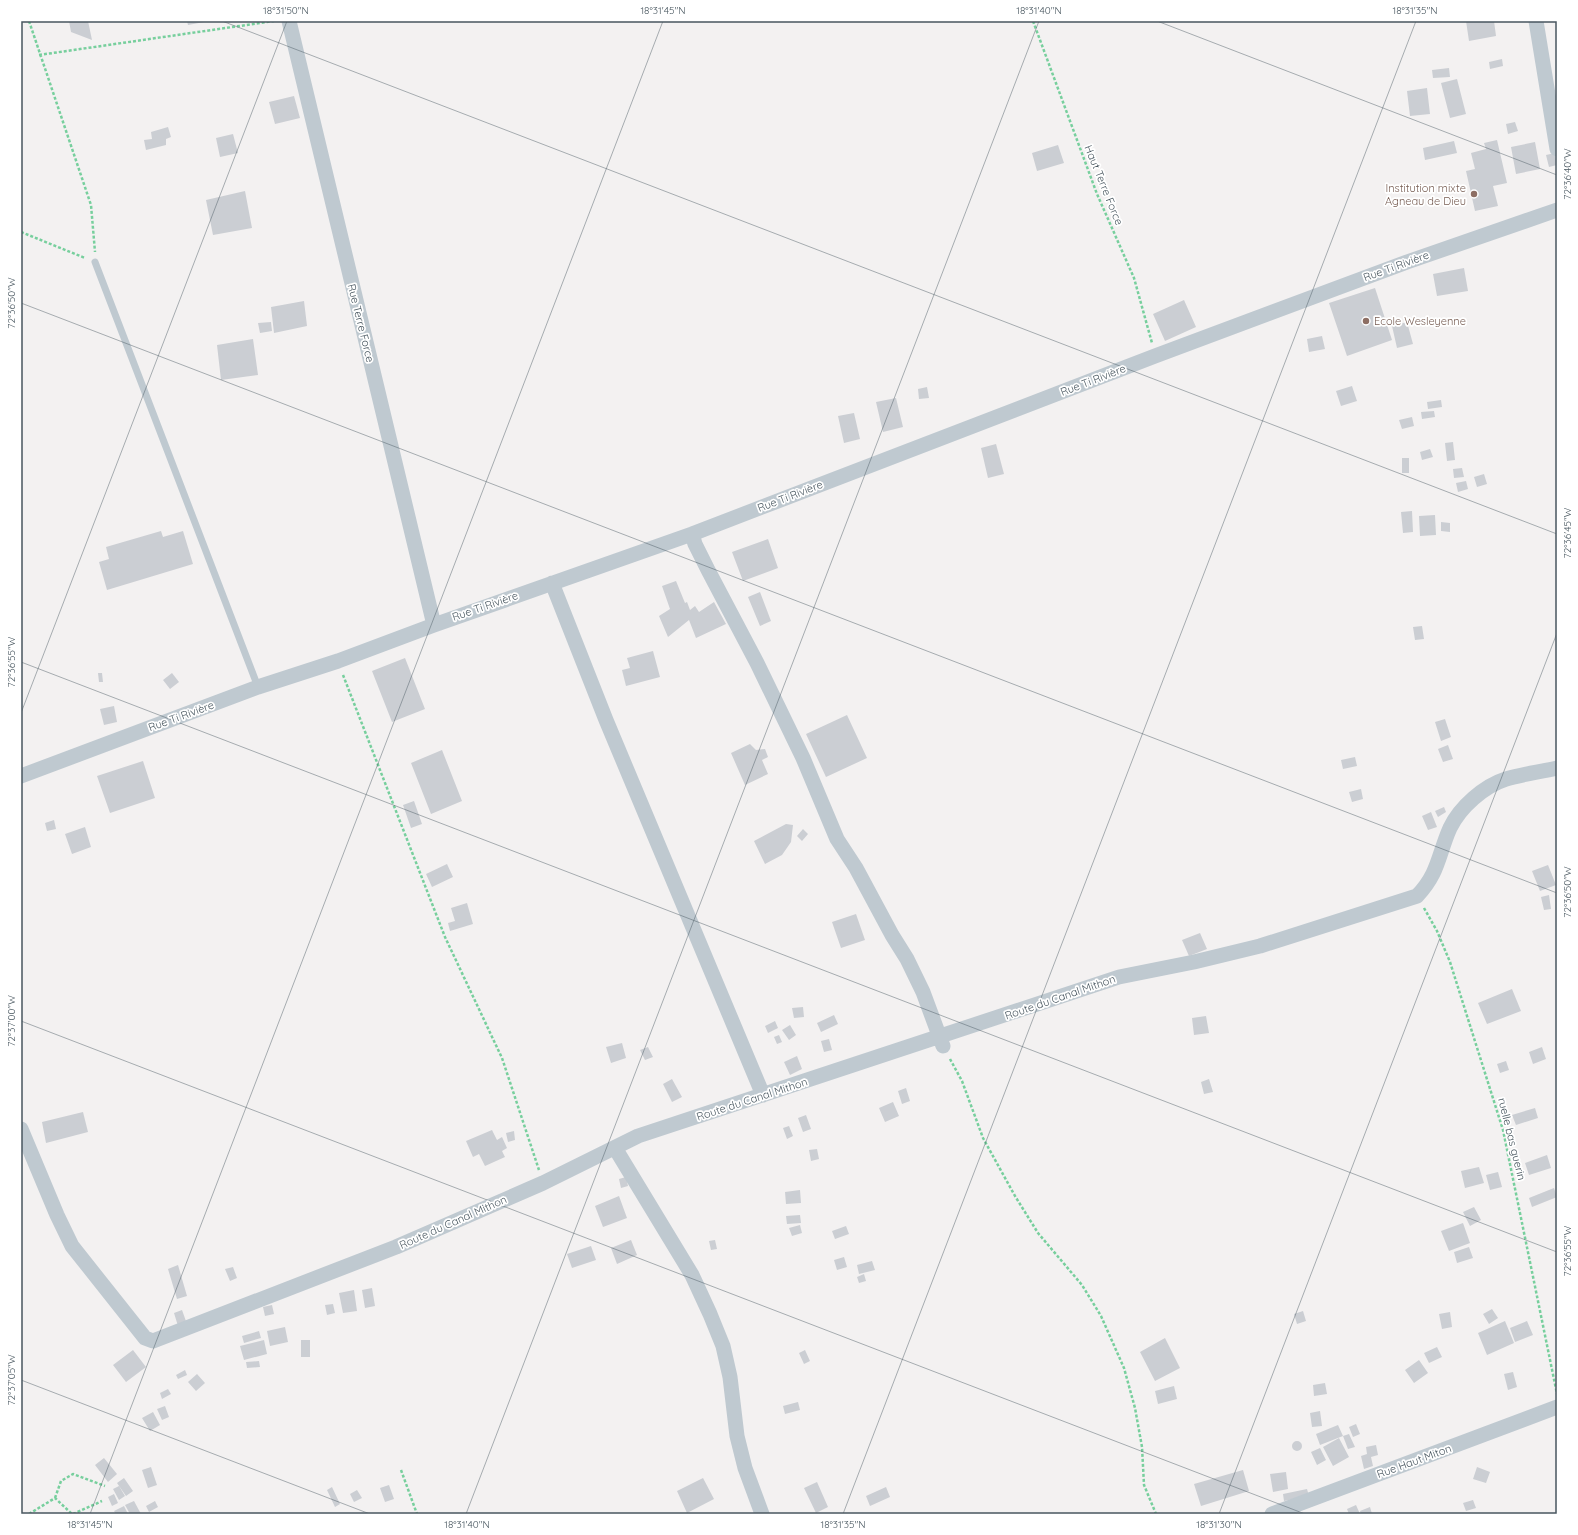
<svg xmlns="http://www.w3.org/2000/svg" width="1578" height="1535" viewBox="0 0 1578 1535" font-family="Quicksand,sans-serif">
	<style>
		.building { fill: #cbced3 }
		.lines { fill: none; stroke-linecap: round; stroke-linejoin: round }
		.path { stroke: #77cf9d; stroke-width: 2.5; stroke-dasharray: 3 2; stroke-linecap: butt }
		.service { stroke: #bfc9d0; stroke-width: 7 }
		.minor { stroke: #bfc9d0; stroke-width: 15 }
		.ticks { fill: none; stroke: #48565f; stroke-width: 1; stroke-opacity: 0.45 }
		.education-dot { fill: #8d6e63; stroke: #fff; stroke-width: 1.5 }
		.labels { text-anchor: middle; stroke-width: 3.5; stroke-linejoin: round; paint-order: stroke }
		.street-label { font-size: 11px; fill: #48565f; stroke: #fff }
		.education-label { font-size: 11px; fill: #785e54; stroke: #fff; text-anchor: end }
		.neatline { fill: none; stroke: #48565f; stroke-width: 1.5 }
		.ticks-label { font-size: 10px; text-anchor: middle; fill: #48565f }
	</style>
	<rect width="100%" height="100%" fill="#f3f1f1"/>
	<path class="building" d="M69,21H88L92,40L71,32Z
		M187,21H204V22L188,25Z
		M1466,21H1494L1496,36L1469,41Z
		M1502,59L1503,66L1490,69L1489,62Z
		M1449,68L1450,77L1433,78L1432,70Z
		M1457,79L1466,114L1450,118L1441,83Z
		M1427,88L1430,114L1410,116L1407,91Z
		M294,96L300,118L275,124L269,102Z
		M1515,122L1518,131L1508,134L1506,124Z
		M168,127L171,137L166,139V145L146,150L144,140L152,139L151,132Z
		M233,134L238,153L220,157L216,138Z
		M1497,140L1507,183L1493,186L1498,206L1475,211L1466,171L1475,169L1471,153L1486,149L1484,143Z
		M1454,141L1457,153L1425,160L1423,148Z
		M1535,142L1540,169L1516,174L1511,147Z
		M1058,145L1064,163L1037,171L1032,153Z
		M1555,153L1557,165L1549,167L1546,155Z
		M245,191L252,228L213,235L206,200Z
		M1464,268L1468,291L1437,296L1433,274Z
		M1375,288L1392,340L1347,356L1329,303Z
		M1184,300L1196,327L1165,341L1153,314Z
		M304,301L307,326L274,333L271,307Z
		M271,322L272,331L260,333L258,323Z
		M1407,322L1413,344L1397,348L1392,326Z
		M1322,336L1325,349L1309,352L1307,339Z
		M253,339L258,375L221,380L217,345Z
		M1352,386L1357,401L1341,406L1336,391Z
		M927,387L929,398L919,399L918,389Z
		M896,398L903,427L883,432L876,402Z
		M1441,400L1442,407L1428,409L1427,402Z
		M1434,411L1435,417L1422,419L1421,412Z
		M854,413L860,439L844,443L838,416Z
		M1412,417L1414,426L1402,429L1399,420Z
		M1453,442L1455,460L1447,461L1445,443Z
		M996,444L1004,474L988,478L981,448Z
		M1430,449L1433,457L1422,460L1420,452Z
		M1402,458H1409V473H1402Z
		M1462,468L1464,477L1454,478L1453,469Z
		M1484,474L1487,484L1477,487L1474,477Z
		M1466,481L1468,489L1458,492L1456,483Z
		M1412,511L1413,532L1403,533L1401,512Z
		M1435,515L1436,535L1420,536L1419,516Z
		M1441,522L1450,523V532L1441,531Z
		M161,531L163,537L183,531L193,564L107,590L99,562L109,559L106,547Z
		M768,539L778,568L743,581L732,552Z
		M676,581L685,603L687,602L690,610L695,606L699,612L714,602L726,624L696,638L689,620L668,637L659,616L670,609L662,586Z
		M760,592L771,621L760,626L748,597Z
		M1422,626L1424,639L1415,640L1413,627Z
		M653,651L660,677L626,686L622,670L630,668L627,658Z
		M405,658L425,709L392,722L372,671Z
		M98,673H102L103,682H99Z
		M172,673L179,682L170,689L163,680Z
		M114,706L117,722L104,725L100,709Z
		M847,715L867,758L826,777L806,734Z
		M1445,719L1451,737L1441,741L1435,722Z
		M750,744L756,750L765,749L768,757L762,760L768,774L745,785L731,753Z
		M1448,745L1453,759L1443,762L1438,749Z
		M442,750L462,801L431,814L411,763Z
		M1355,757L1357,766L1343,769L1341,760Z
		M143,761L155,798L110,813L97,776Z
		M1361,789L1363,799L1352,802L1349,792Z
		M414,801L422,824L411,828L403,805Z
		M1444,807L1446,812L1438,817L1435,811Z
		M1431,812L1437,827L1428,830L1422,816Z
		M54,820L56,829L47,831L45,823Z
		M786,824L793,825L791,842L782,855L765,864L754,841Z
		M85,827L91,847L72,854L65,834Z
		M803,829L808,834L802,841L797,836Z
		M447,864L453,877L432,887L426,874Z
		M1548,865L1556,885L1540,891L1532,871Z
		M1549,895L1551,909L1544,910L1541,897Z
		M467,903L473,924L450,931L448,923L455,921L451,908Z
		M856,914L865,940L841,948L832,922Z
		M1200,933L1207,949L1189,956L1182,940Z
		M1512,989L1521,1011L1487,1024L1478,1003Z
		M803,1007L804,1017L794,1018L792,1008Z
		M834,1015L838,1024L821,1032L817,1023Z
		M1206,1016L1209,1033L1194,1035L1192,1018Z
		M775,1021L778,1028L768,1033L765,1026Z
		M790,1025L796,1035L789,1040L782,1030Z
		M779,1035L782,1042L777,1044L774,1037Z
		M829,1039L832,1050L824,1052L821,1041Z
		M622,1043L626,1058L611,1063L606,1047Z
		M648,1047L653,1057L645,1060L640,1050Z
		M1542,1047L1546,1059L1533,1064L1529,1052Z
		M797,1056L802,1069L790,1075L784,1062Z
		M1506,1061L1509,1070L1500,1073L1497,1064Z
		M672,1079L682,1097L672,1102L663,1084Z
		M1209,1079L1213,1092L1204,1094L1201,1082Z
		M906,1088L910,1101L902,1104L898,1091Z
		M893,1102L899,1116L885,1122L879,1108Z
		M1535,1108L1538,1118L1516,1125L1512,1115Z
		M83,1112L88,1132L46,1143L42,1122Z
		M806,1115L811,1129L803,1132L798,1118Z
		M789,1126L793,1136L787,1139L783,1128Z
		M492,1130L497,1140L502,1137L507,1148L502,1151L505,1157L485,1166L479,1154L473,1157L466,1141Z
		M514,1131L515,1140L508,1142L506,1133Z
		M817,1149L819,1159L811,1161L809,1150Z
		M1547,1155L1551,1168L1529,1175L1525,1163Z
		M1479,1167L1484,1183L1465,1188L1461,1171Z
		M1498,1172L1502,1187L1490,1190L1486,1175Z
		M626,1177L628,1186L621,1188L619,1179Z
		M1554,1188L1557,1197L1532,1207L1529,1198Z
		M800,1190L801,1203L786,1204L785,1192Z
		M619,1196L627,1218L603,1227L595,1206Z
		M1474,1207L1481,1220L1470,1226L1463,1212Z
		M800,1215L801,1223L787,1224L786,1216Z
		M1463,1223L1470,1243L1449,1251L1441,1231Z
		M800,1225L802,1233L792,1236L789,1228Z
		M846,1226L849,1234L835,1239L832,1231Z
		M631,1240L637,1255L617,1264L611,1248Z
		M715,1240L717,1249L711,1250L709,1241Z
		M591,1246L596,1260L572,1268L567,1254Z
		M1469,1247L1473,1258L1457,1263L1454,1252Z
		M844,1257L847,1267L837,1270L834,1260Z
		M872,1261L875,1270L859,1274L857,1265Z
		M178,1265L187,1296L177,1299L168,1269Z
		M233,1267L237,1278L230,1281L225,1269Z
		M864,1274L866,1281L859,1283L857,1277Z
		M372,1288L375,1306L365,1308L362,1290Z
		M354,1290L357,1311L343,1313L339,1293Z
		M333,1304L335,1313L327,1315L325,1305Z
		M272,1305L274,1314L265,1316L263,1307Z
		M1492,1309L1498,1318L1489,1324L1483,1314Z
		M182,1310L187,1324L178,1326L174,1313Z
		M1303,1311L1306,1321L1297,1324L1294,1314Z
		M1450,1312L1452,1327L1442,1329L1439,1314Z
		M1505,1321L1514,1343L1487,1355L1478,1333Z
		M1527,1321L1533,1335L1515,1342L1510,1328Z
		M285,1327L288,1342L270,1346L267,1331Z
		M259,1331L261,1338L244,1343L242,1336Z
		M1165,1338L1180,1368L1155,1381L1140,1352Z
		M264,1340L267,1354L244,1360L240,1346Z
		M301,1340H310V1357H301Z
		M1437,1347L1442,1357L1429,1363L1424,1353Z
		M133,1350L146,1367L126,1382L113,1365Z
		M805,1350L810,1361L804,1364L799,1353Z
		M1419,1360L1428,1373L1414,1383L1405,1370Z
		M259,1361L260,1367L247,1368L246,1362Z
		M185,1370L187,1375L178,1379L176,1375Z
		M1513,1372L1517,1387L1508,1390L1504,1374Z
		M197,1374L205,1383L196,1391L188,1382Z
		M1325,1383L1327,1394L1314,1396L1313,1385Z
		M1174,1386L1177,1399L1158,1404L1155,1391Z
		M168,1389L171,1394L162,1399L160,1393Z
		M798,1402L800,1410L785,1414L783,1406Z
		M165,1406L169,1417L162,1420L157,1409Z
		M1320,1411L1322,1426L1312,1427L1310,1413Z
		M153,1412L160,1425L150,1431L142,1418Z
		M1356,1424L1360,1434L1353,1437L1349,1427Z
		M1338,1425L1343,1436L1320,1445L1316,1434Z
		M1349,1434L1355,1447L1348,1449L1343,1436Z
		M1339,1438L1349,1457L1333,1466L1323,1447Z
		M1292 1446a5 5 0 1 1 10 0a5 5 0 1 1-10 0Z
		M1376,1445L1378,1455L1371,1457L1373,1466L1364,1469L1361,1456L1367,1454L1366,1447Z
		M1320,1448L1326,1460L1317,1465L1311,1452Z
		M104,1458L117,1474L108,1482L95,1465Z
		M151,1467L157,1485L148,1488L142,1470Z
		M1477,1467L1490,1472L1486,1483L1473,1479Z
		M1243,1470L1249,1491L1201,1506L1194,1484Z
		M1286,1472L1288,1489L1273,1492L1270,1474Z
		M124,1478L133,1491L126,1496L117,1483Z
		M703,1478L714,1499L687,1513L677,1491Z
		M817,1482L828,1507L816,1513L804,1488Z
		M389,1485L394,1499L385,1502L380,1488Z
		M119,1486L125,1496L119,1500L113,1489Z
		M332,1487L340,1504L335,1507L327,1490Z
		M886,1487L890,1497L870,1506L866,1496Z
		M1307,1489L1309,1496L1284,1501L1283,1494Z
		M357,1490L362,1498L354,1502L350,1494Z
		M114,1494L118,1503L112,1506L108,1497Z
		M1473,1500L1476,1508L1466,1511L1463,1503Z
		M134,1501L141,1514H130L125,1505Z
		M155,1501L158,1507L149,1512L146,1506Z
		M1356,1505L1360,1514H1349L1347,1509Z
		M124,1506L128,1514H116L114,1511Z
		M1370,1507L1372,1514H1361L1360,1511Z"/>
	<g class="lines">
		<path class="path" d="M29,21L91,205L95,252
			M1033,21L1097,194L1134,278L1152,343
			M39,55L274,21
			M21,232L85,258
			M343,675L445,937L502,1058L539,1170
			M1424,908L1437,931L1450,962L1503,1130L1557,1394
			M950,1059L962,1081L983,1138L1015,1196L1038,1233L1082,1285L1101,1316L1124,1368L1135,1408L1142,1447L1144,1485L1156,1514
			M401,1470L417,1514
			M55,1498L61,1481L73,1474L105,1486
			M29,1514L55,1498L72,1514
			M73,1514L102,1501"/>
		<path class="service" d="M95,262L258,687"/>
		<path class="minor" d="M289,21L434,625
			M1536,21L1557,149
			M692,534L695,544L708,570L757,663L803,758L837,839L856,868L892,935L907,959L923,992L943,1046
			M552,583L606,720L763,1095
			M21,776L258,687L338,661L434,625L692,534L1155,356L1407,262L1557,210
			M21,1129L57,1215L72,1246L145,1338L153,1341L396,1247L543,1183L638,1136L1119,977L1194,962L1260,946L1417,896C1439,873 1438,855 1450,828C1460,807 1484,786 1506,779C1523,774 1540,772 1557,768
			M615,1148L692,1275L710,1314L723,1346L730,1377L737,1436L745,1468L762,1514
			M1272,1514L1557,1407"/>
	</g>
	<path class="ticks" d="M222,21L1557,534M1157,21L1557,175M21,303L1557,893M21,662L1557,1252M21,713L287,21M21,1021L1305,1514M21,1380L370,1514M90,1514L663,21M466,1514L1039,21M843,1514L1416,21M1219,1514L1557,633"/>
	<g class="education-dot">
		<circle cx="1474" cy="194" r="4"/>
		<circle cx="1366" cy="321" r="4"/>
	</g>
	<g class="labels">
		<g class="street-label">
			<text transform="translate(1104 185) rotate(68)" y="4">Haut Terre Force</text>
			<text transform="translate(1396 266) rotate(-20)" y="4">Rue Ti Rivière</text>
			<text transform="translate(361 323) rotate(76)" y="4">Rue Terre Force</text>
			<text transform="translate(1093 380) rotate(-21)" y="4">Rue Ti Rivière</text>
			<text transform="translate(790 496) rotate(-21)" y="4">Rue Ti Rivière</text>
			<text transform="translate(485 606) rotate(-19)" y="4">Rue Ti Rivière</text>
			<text transform="translate(181 716) rotate(-20)" y="4">Rue Ti Rivière</text>
			<text transform="translate(1060 997) rotate(-19)" y="4">Route du Canal Mithon</text>
			<text transform="translate(752 1099) rotate(-18)" y="4">Route du Canal Mithon</text>
			<text transform="translate(1512 1139) rotate(76)" y="4">ruelle bas guerin</text>
			<text transform="translate(453 1222) rotate(-24)" y="4">Route du Canal Mithon</text>
			<text transform="translate(1414 1461) rotate(-20)" y="4">Rue Haut Miton</text>
		</g>
		<g class="education-label">
			<text x="1466" y="192">Institution mixte<tspan x="1466" dy="13">Agneau de Dieu</tspan></text>
			<text x="1374" y="325" text-anchor="start">Ecole Wesleyenne</text>
		</g>
	</g>
	<rect width="1578" height="1535" fill="none" stroke="#ffffff" stroke-width="44"/>
	<rect x="22" y="22" width="1534" height="1491" class="neatline"/>
	<g class="ticks-label">
		<text x="286" y="14">18°31'50"N</text>
		<text x="663" y="14">18°31'45"N</text>
		<text x="1039" y="14">18°31'40"N</text>
		<text x="1415" y="14">18°31'35"N</text>
		<text transform="translate(1567 174) rotate(-90)" y="4">72°36'40"W</text>
		<text transform="translate(11 303) rotate(-90)" y="4">72°36'50"W</text>
		<text transform="translate(1567 533) rotate(-90)" y="4">72°36'45"W</text>
		<text transform="translate(11 662) rotate(-90)" y="4">72°36'55"W</text>
		<text transform="translate(1567 892) rotate(-90)" y="4">72°36'50"W</text>
		<text transform="translate(11 1021) rotate(-90)" y="4">72°37'00"W</text>
		<text transform="translate(1567 1251) rotate(-90)" y="4">72°36'55"W</text>
		<text transform="translate(11 1380) rotate(-90)" y="4">72°37'05"W</text>
		<text x="90" y="1528">18°31'45"N</text>
		<text x="467" y="1528">18°31'40"N</text>
		<text x="843" y="1528">18°31'35"N</text>
		<text x="1219" y="1528">18°31'30"N</text>
	</g>
</svg>
